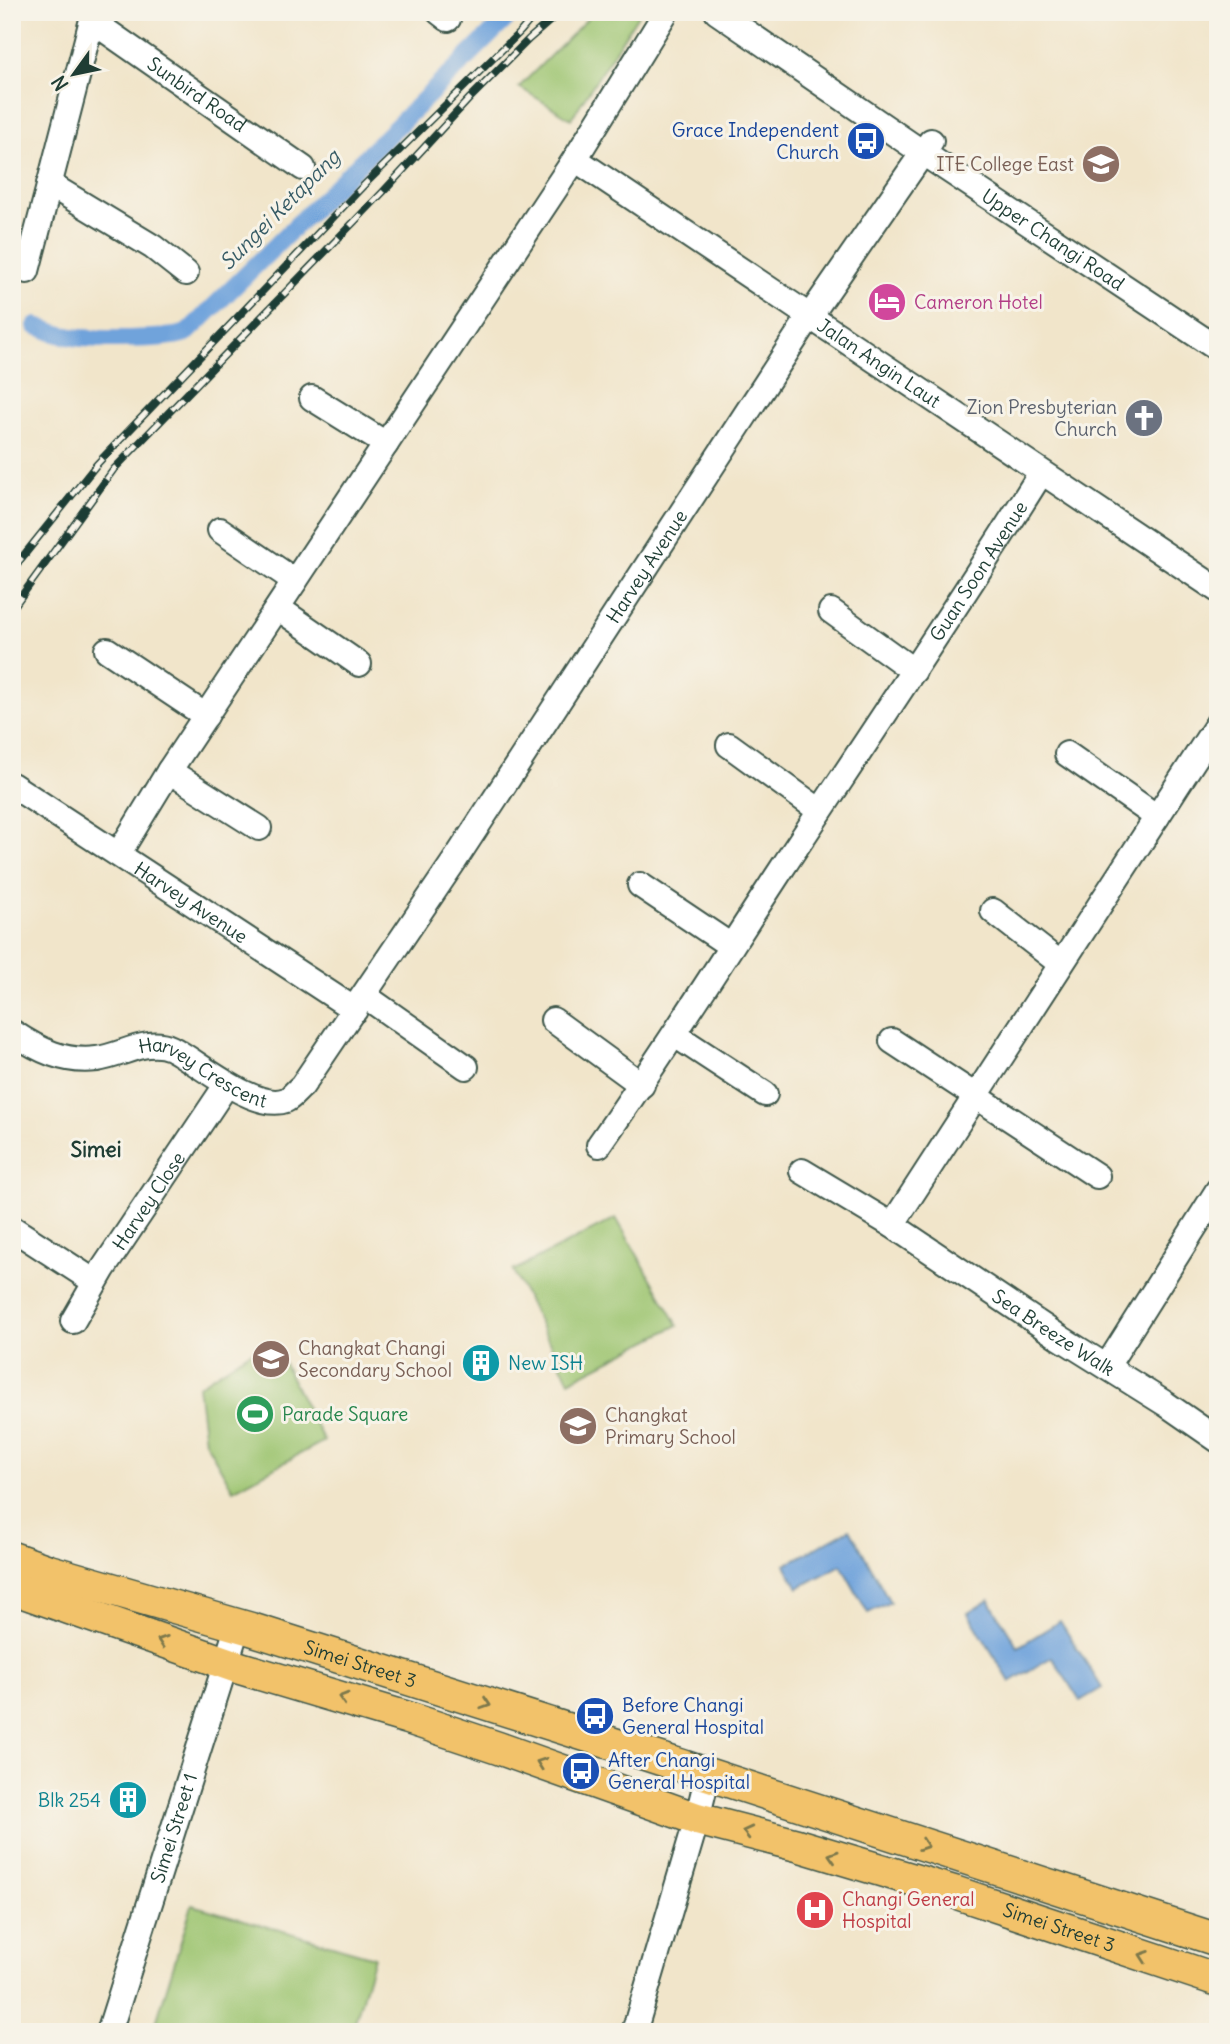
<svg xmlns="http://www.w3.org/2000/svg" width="1230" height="2044" viewBox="0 0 1230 2044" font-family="Delius,sans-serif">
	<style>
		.green { fill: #9cc46f; stroke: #5e8052; stroke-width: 2 }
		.water { fill: #6fa3db; stroke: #477088; stroke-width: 2 }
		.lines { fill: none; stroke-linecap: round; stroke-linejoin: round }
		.canal { stroke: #6fa3db; stroke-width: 18 }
		.minor-casing { stroke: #3e564a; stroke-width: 28 }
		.major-casing { stroke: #3e564a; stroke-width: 35 }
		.minor { stroke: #fff; stroke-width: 24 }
		.major { stroke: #f2c26a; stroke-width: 32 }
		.rail-casing { stroke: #1f3d34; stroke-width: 8 }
		.rail { stroke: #f7f3e8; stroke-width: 5; stroke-dasharray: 16; stroke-linecap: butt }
		.oneway { stroke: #7e794c }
		.labels { text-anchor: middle; stroke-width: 6; stroke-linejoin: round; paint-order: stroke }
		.street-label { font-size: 19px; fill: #1f3d34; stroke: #f7f3e8 }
		.transit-label { font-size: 19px; fill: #164399; stroke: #f7f3e8; text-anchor: start }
		.education-label { font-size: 19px; fill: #785e54; stroke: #f7f3e8; text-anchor: start }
		.hotel-label { font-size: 19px; fill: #b23c85; stroke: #f7f3e8; text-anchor: start }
		.worship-label { font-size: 19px; fill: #5b616d; stroke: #f7f3e8; text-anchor: end }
		.culture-label { font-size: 19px; fill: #0d838f; stroke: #f7f3e8; text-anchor: start }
		.leisure-label { font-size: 19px; fill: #27864d; stroke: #f7f3e8; text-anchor: start }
		.health-label { font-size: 19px; fill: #be3a42; stroke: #f7f3e8; text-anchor: start }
		.water-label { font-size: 21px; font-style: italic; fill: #375c66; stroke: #f7f3e8 }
		.neighbourhood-label { font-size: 21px; font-weight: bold; fill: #1f3d34; stroke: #f7f3e8 }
	</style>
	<rect width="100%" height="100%" fill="#f7f3e8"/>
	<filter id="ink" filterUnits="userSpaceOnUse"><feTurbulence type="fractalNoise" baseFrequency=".0143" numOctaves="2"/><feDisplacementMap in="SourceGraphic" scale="14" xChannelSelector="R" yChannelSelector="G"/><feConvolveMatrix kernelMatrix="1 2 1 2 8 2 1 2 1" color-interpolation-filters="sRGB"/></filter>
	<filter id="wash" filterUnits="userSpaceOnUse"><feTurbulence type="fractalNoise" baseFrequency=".00686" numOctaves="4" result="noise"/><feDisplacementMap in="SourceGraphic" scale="28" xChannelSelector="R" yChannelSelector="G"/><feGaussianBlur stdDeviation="1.57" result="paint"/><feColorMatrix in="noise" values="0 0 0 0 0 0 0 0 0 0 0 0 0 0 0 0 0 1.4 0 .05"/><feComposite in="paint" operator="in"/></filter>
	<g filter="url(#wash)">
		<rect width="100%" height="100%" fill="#f1e5ca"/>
		<path class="green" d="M594,12H640L571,119L519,87Z
			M616,1218L678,1325L569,1381L513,1271Z
			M272,1341L324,1441L233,1490L205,1441L198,1386L248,1353Z
			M192,1905L374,1957L352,2032H183L156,2023Z"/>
		<path class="water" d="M850,1529L890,1602L868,1613L841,1565L798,1588L785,1565Z
			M989,1600L1018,1647L1060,1621L1102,1688L1080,1701L1052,1657L1010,1682L968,1613Z"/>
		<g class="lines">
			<path class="canal" d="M36,326C46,329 57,335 68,336C86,340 174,341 188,332L513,12"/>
		</g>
	</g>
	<g filter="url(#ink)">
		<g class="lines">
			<g class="minor-casing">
				<g id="minor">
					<path d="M439,12L448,19"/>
					<path id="s1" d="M717,12L923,153L1218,349"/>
					<path id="s2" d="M92,21L303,168"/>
					<path id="s3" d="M575,159L1218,590"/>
					<path d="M49,184L153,247L186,273"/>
					<path d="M27,271L94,12"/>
					<path d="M312,398L386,444"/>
					<path d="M220,530L295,581"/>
					<path d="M278,608L359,664"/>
					<path d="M831,611L914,671"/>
					<path d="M107,650L206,716"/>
					<path d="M729,745L820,811"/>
					<path d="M1067,754L1157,817"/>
					<path d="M169,771L259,828"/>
					<path id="s4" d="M12,785L355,1010"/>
					<path d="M119,853L169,771L575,159L666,12"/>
					<path d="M640,885L731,946"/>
					<path d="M993,911L1061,964"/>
					<path d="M365,996L466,1067"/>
					<path d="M553,1020L642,1085"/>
					<path id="s5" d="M12,1032C39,1050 64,1063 97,1059C121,1056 147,1037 171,1048C198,1062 255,1112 286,1100C291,1098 297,1090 302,1086L455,860L810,316L931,141"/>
					<path d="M675,1035L765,1094"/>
					<path d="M892,1041L1097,1176"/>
					<path id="s6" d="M599,1145C663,1054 722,960 783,867C870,736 958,606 1041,473"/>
					<path id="s7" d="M802,1171L892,1225L1059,1337L1166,1404L1218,1440"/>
					<path d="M892,1225L1218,723"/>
					<path d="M12,1228L95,1282"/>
					<path id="s8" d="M73,1321L103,1269L227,1084"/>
					<path d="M1107,1366L1218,1190"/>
					<path id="s9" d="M109,2032L238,1625"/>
					<path d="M634,2032L697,1819L708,1774"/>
				</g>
			</g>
			<g class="major-casing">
				<g id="major">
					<path id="s10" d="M12,1558L49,1571L251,1629L639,1752L1218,1940"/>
					<path id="s11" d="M12,1588L240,1668L408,1718L498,1748L697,1819L797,1845L954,1892L1218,1980"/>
				</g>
			</g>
			<use href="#minor" class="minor"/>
			<use href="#major" class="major"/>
			<g class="rail-casing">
				<path id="rail" d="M12,570L97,464L365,184L521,31L537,12
					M12,609L114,469L383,192L470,98L529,39L560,12"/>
			</g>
			<use href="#rail" class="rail"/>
		</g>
		<defs><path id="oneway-chevron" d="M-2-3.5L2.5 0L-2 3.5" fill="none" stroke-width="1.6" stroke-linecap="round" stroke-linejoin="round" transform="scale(1.75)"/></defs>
		<g class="oneway">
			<use href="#oneway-chevron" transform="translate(162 1641) rotate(-161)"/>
			<use href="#oneway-chevron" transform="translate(343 1698) rotate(-164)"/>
			<use href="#oneway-chevron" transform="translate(486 1704) rotate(18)"/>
			<use href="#oneway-chevron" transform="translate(541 1763) rotate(-160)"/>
			<use href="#oneway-chevron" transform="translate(747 1832) rotate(-166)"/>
			<use href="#oneway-chevron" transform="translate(924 1845) rotate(19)"/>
			<use href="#oneway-chevron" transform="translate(833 1856) rotate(-163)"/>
			<use href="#oneway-chevron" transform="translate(1144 1956) rotate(-161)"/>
		</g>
	</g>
	<defs>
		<g id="bus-disc" transform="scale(2.0125)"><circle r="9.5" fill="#1a4fb4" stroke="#f7f3e8"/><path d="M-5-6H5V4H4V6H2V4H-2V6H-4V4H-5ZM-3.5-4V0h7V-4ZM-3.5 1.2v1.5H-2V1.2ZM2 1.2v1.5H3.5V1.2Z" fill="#fff"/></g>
		<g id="university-disc" transform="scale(2.0125)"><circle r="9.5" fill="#8d6e63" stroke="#f7f3e8"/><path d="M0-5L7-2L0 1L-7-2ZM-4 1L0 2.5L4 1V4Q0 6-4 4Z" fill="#fff"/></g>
		<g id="hotel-disc" transform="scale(2.0125)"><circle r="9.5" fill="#d1479c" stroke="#f7f3e8"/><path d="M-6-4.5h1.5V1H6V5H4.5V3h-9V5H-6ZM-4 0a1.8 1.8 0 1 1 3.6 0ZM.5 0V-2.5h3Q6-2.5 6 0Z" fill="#fff"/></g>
		<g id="church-disc" transform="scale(2.0125)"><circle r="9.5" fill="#6b7280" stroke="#f7f3e8"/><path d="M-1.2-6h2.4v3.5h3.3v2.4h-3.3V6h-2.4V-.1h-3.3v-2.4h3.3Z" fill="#fff"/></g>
		<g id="school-disc" transform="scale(2.0125)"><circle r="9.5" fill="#8d6e63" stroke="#f7f3e8"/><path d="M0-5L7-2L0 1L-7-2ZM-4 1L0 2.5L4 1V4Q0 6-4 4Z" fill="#fff"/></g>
		<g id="building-disc" transform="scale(2.0125)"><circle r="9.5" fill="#0f9aa8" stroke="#f7f3e8"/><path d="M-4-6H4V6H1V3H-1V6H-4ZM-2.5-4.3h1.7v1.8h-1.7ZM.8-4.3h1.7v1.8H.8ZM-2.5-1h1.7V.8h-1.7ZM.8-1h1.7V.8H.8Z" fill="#fff"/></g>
		<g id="stadium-disc" transform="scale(2.0125)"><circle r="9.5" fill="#2e9e5b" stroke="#f7f3e8"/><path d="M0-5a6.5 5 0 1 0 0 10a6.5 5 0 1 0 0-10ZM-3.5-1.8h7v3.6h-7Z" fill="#fff"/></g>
		<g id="hospital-disc" transform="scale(2.0125)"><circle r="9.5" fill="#e0444e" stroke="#f7f3e8"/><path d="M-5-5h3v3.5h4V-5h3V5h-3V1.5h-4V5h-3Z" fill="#fff"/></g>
	</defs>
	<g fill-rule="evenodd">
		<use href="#bus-disc" x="866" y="141"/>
		<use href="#university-disc" x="1101" y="164"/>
		<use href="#hotel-disc" x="887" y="302"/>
		<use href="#church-disc" x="1144" y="418"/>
		<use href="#school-disc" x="271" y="1359"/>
		<use href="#building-disc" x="481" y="1363"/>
		<use href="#stadium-disc" x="255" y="1414"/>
		<use href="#school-disc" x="578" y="1426"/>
		<use href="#bus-disc" x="595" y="1716"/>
		<use href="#bus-disc" x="581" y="1771"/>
		<use href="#building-disc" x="128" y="1800"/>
		<use href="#hospital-disc" x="815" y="1910"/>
	</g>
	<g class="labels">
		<g class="street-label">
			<text dy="7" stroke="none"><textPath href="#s2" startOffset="128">Sunbird Road</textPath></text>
			<text dy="7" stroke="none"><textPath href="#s1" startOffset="406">Upper Changi Road</textPath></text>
			<text dy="7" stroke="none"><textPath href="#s3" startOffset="366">Jalan Angin Laut</textPath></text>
			<text dy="7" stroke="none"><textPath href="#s5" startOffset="942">Harvey Avenue</textPath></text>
			<text dy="7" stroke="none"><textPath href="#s6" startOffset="688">Guan Soon Avenue</textPath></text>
			<text dy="7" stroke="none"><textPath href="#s4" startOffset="214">Harvey Avenue</textPath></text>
			<text dy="7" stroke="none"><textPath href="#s5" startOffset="206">Harvey Crescent</textPath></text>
			<text dy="7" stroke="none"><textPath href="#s8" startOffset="142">Harvey Close</textPath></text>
			<text dy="7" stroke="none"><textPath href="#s7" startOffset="299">Sea Breeze Walk</textPath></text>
			<text dy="7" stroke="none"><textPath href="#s10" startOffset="364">Simei Street 3</textPath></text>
			<text dy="7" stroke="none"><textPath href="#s9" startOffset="214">Simei Street 1</textPath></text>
			<text dy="7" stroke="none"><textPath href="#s11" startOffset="1101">Simei Street 3</textPath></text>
		</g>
		<g class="transit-label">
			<text x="839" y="137" text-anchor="end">Grace Independent<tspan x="839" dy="22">Church</tspan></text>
			<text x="622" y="1712">Before Changi<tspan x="622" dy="22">General Hospital</tspan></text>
			<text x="608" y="1767">After Changi<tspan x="608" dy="22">General Hospital</tspan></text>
		</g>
		<g class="education-label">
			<text x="1074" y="171" text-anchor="end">ITE College East</text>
			<text x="298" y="1355">Changkat Changi<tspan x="298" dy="22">Secondary School</tspan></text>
			<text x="605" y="1422">Changkat<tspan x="605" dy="22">Primary School</tspan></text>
		</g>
		<g class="hotel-label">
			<text x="914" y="309">Cameron Hotel</text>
		</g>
		<g class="worship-label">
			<text x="1117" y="414">Zion Presbyterian<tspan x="1117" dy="22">Church</tspan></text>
		</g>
		<g class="culture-label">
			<text x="508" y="1370">New ISH</text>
			<text x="101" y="1807" text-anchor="end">Blk 254</text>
		</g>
		<g class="leisure-label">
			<text x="282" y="1421">Parade Square</text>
		</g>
		<g class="health-label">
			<text x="842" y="1906">Changi General<tspan x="842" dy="22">Hospital</tspan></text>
		</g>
		<g class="water-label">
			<text transform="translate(280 210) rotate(-45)" y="7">Sungei Ketapang</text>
		</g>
		<g class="neighbourhood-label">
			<text x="96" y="1157">Simei</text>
		</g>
	</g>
	<rect width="1230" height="2044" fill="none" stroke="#f7f3e8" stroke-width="42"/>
	<g transform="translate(74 74) rotate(237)" stroke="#f7f3e8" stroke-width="5" paint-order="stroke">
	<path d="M0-5L12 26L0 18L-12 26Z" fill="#1f3d34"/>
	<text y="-10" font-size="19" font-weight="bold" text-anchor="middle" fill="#1f3d34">N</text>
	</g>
</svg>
